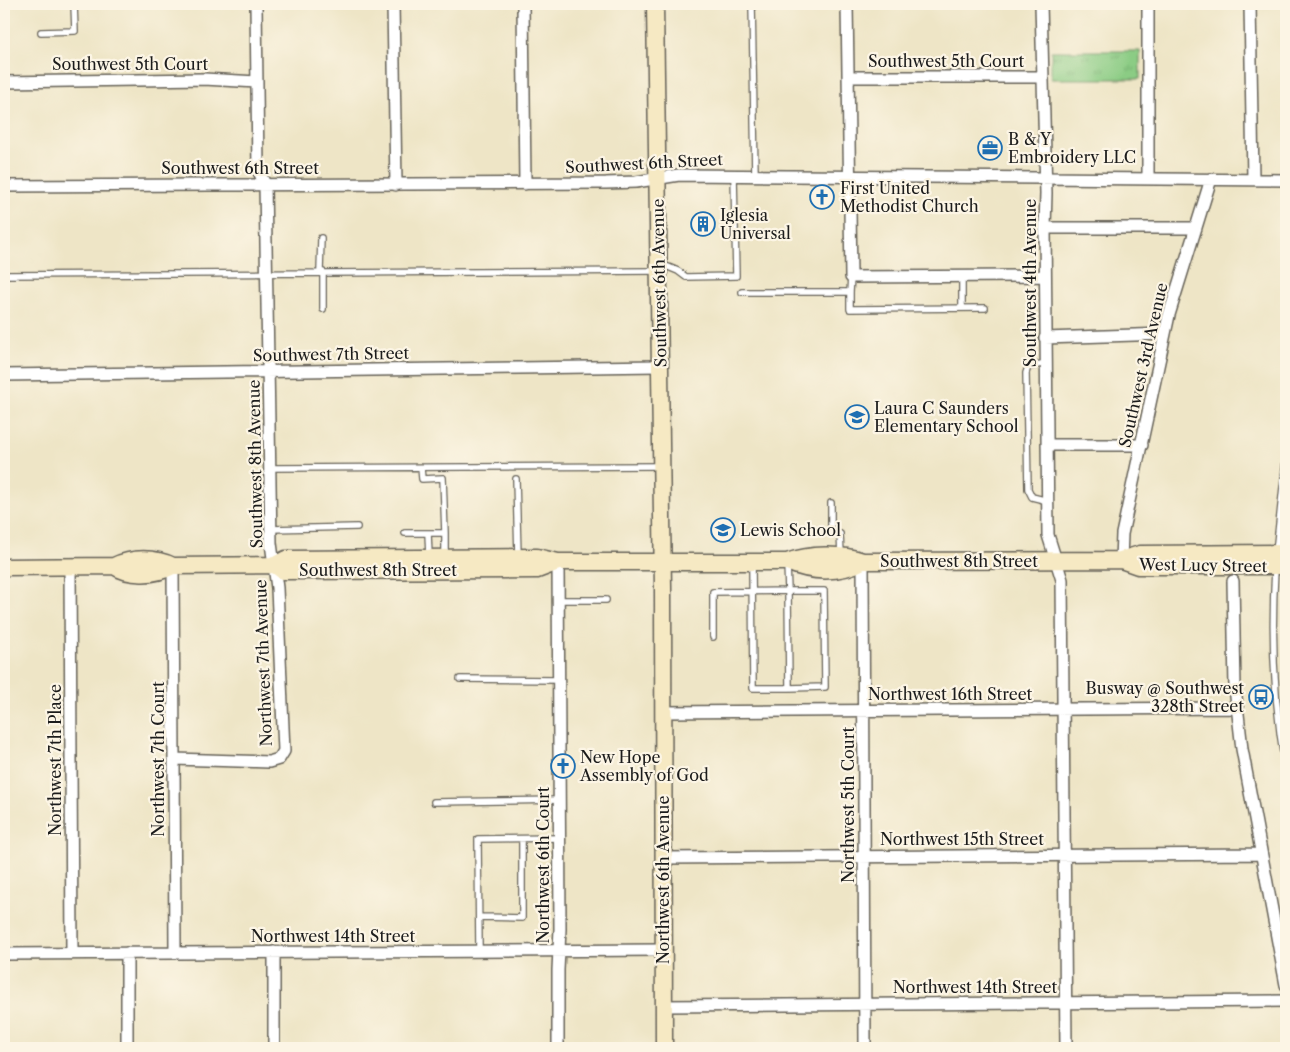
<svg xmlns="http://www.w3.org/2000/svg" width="1290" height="1052" viewBox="0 0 1290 1052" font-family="'Libre Caslon Text',serif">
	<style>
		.grass { fill: url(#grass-tufts); stroke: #547450 }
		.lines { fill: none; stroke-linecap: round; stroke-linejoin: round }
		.lane-casing { stroke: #666258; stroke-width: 8 }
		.street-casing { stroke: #666258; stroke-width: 14 }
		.secondary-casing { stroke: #666258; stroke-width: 19 }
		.lane { stroke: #fff; stroke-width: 5.5 }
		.street { stroke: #fff; stroke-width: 11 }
		.secondary { stroke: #f6e9c3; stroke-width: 16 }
		.labels { text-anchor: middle; stroke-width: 4.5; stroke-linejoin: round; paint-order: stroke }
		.street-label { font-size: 16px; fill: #1c1c1c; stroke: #fcf5e5 }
		.poi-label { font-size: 16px; fill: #1c1c1c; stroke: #fcf5e5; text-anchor: start }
	</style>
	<defs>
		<pattern id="grass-tufts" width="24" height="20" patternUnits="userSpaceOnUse" patternTransform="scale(1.25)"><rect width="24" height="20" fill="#8bcc84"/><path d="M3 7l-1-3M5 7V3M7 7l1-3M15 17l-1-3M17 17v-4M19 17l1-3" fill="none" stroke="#77af71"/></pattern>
	</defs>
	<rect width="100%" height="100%" fill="#fcf5e5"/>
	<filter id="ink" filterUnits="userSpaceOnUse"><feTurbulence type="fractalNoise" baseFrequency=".02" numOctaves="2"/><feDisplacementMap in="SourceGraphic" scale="10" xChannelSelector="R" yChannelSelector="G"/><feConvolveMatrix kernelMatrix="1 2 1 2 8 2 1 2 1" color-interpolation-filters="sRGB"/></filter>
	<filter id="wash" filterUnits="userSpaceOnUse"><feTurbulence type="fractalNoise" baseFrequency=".0096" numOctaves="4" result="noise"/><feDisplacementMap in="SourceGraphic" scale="20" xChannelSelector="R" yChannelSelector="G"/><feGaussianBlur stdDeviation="1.12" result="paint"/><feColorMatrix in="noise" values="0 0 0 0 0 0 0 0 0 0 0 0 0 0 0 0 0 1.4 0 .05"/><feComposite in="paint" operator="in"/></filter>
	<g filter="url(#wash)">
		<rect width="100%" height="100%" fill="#eee5c6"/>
		<path class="grass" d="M1051,51H1140V79H1051Z"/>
	</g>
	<g filter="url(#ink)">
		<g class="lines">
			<g class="lane-casing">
				<path id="lane" d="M752,4L755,175
					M41,32L75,31L74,4
					M661,264L678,271L686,277L736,276L734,175
					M320,272L321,238
					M323,272V309
					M4,275L657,271
					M742,292H850L851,277
					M850,292V309L985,308
					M962,308V277
					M1046,363L1028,367L1026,373L1028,489L1032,497L1048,501
					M270,468L661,466
					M516,479L518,556
					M831,503V532L840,534L841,554
					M271,529L357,527
					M405,533H445L443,478L422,479L421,468
					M428,533L429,556
					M445,533V555
					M1276,552L1286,459
					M752,564L753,688H789L788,591H824L825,687L789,688
					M1275,569C1271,636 1274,705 1286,771
					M558,600H606
					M713,637V592L788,591L787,564
					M460,679L557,680
					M434,802L560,800
					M479,917L522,918V839
					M479,951L478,839L560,838"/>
			</g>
			<g class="street-casing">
				<path id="street" d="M393,4L396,185
					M523,4L525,184
					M847,4L851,277L1045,276
					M1041,4L1046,193L1045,228L1048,535L1062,580L1066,1048
					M1148,4V179
					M1250,4L1253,179
					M849,77H1042
					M4,82L204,79L257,82
					M4,186L606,183L636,182L679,175L1286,180
					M1045,228H1196
					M1045,338L1165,334
					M4,375L659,366
					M1047,445H1142
					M1121,560L1122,534L1169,315L1211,179
					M863,561L865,1048
					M558,562L560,929L558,970V1048
					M70,566L72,954
					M173,566L175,953
					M1233,581L1235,688L1242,749L1286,985
					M662,712L1237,708
					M174,759L269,762L279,759L284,751L277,588L271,543L265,184L258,170L256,4
					M663,858L1260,854
					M274,952V1048
					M127,953V1048
					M4,954L663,950
					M663,1006L1286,1001"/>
			</g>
			<g class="secondary-casing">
				<path id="secondary" d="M655,4L663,589L664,1048
					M1121,560L1138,566H1286
					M787,562C812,573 839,574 863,561
					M275,565L283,571L537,570L558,562
					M114,566C130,577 156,575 173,566
					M4,567L114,566C132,557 155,557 173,566L275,565L286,559L537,557L558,562H787C809,554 841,553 863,561L1121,560L1140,554L1286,553"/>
			</g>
			<use href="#lane" class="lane"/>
			<use href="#street" class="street"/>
			<use href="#secondary" class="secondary"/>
		</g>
	</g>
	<defs>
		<g id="office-ring" transform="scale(1.25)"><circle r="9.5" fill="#fcf5e5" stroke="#1f6fb2" stroke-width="1.5"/><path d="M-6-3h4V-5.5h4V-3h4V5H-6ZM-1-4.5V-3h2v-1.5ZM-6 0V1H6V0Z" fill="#1f6fb2"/></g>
		<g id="church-ring" transform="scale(1.25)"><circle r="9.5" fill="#fcf5e5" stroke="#1f6fb2" stroke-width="1.5"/><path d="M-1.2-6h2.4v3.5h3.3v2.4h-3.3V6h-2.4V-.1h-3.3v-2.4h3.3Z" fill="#1f6fb2"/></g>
		<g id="building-ring" transform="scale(1.25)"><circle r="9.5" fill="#fcf5e5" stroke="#1f6fb2" stroke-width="1.5"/><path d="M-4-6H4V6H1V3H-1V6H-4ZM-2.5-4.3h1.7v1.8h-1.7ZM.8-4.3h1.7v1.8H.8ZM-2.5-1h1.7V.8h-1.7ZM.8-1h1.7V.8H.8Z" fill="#1f6fb2"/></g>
		<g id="school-ring" transform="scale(1.25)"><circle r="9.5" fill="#fcf5e5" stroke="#1f6fb2" stroke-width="1.5"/><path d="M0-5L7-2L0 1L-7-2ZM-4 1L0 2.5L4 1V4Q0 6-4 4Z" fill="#1f6fb2"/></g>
		<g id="bus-ring" transform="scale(1.25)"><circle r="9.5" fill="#fcf5e5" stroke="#1f6fb2" stroke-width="1.5"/><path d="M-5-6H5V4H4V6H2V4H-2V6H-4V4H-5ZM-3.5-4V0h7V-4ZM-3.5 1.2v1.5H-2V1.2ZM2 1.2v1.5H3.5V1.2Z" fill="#1f6fb2"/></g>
	</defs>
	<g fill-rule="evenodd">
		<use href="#office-ring" x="990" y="148"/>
		<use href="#church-ring" x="822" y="197"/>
		<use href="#building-ring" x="703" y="224"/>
		<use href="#school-ring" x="857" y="417"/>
		<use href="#school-ring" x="723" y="530"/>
		<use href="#bus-ring" x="1261" y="697"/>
		<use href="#church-ring" x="563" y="766"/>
	</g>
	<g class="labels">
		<g class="street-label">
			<text x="946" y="67">Southwest 5th Court</text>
			<text x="130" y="70">Southwest 5th Court</text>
			<text transform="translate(644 163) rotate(-3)" y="6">Southwest 6th Street</text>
			<text x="240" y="174">Southwest 6th Street</text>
			<text transform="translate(659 283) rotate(-91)" y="6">Southwest 6th Avenue</text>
			<text transform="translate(1030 283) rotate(-90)" y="6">Southwest 4th Avenue</text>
			<text transform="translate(331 354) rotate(-1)" y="6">Southwest 7th Street</text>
			<text transform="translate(1143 365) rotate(-77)" y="6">Southwest 3rd Avenue</text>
			<text transform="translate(255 464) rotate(-91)" y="6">Southwest 8th Avenue</text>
			<text x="959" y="567">Southwest 8th Street</text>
			<text transform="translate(1203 565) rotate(1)" y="6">West Lucy Street</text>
			<text x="378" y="576">Southwest 8th Street</text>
			<text transform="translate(263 663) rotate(-92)" y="6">Northwest 7th Avenue</text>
			<text x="950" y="700">Northwest 16th Street</text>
			<text transform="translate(158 759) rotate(-90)" y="6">Northwest 7th Court</text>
			<text transform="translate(55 760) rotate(-90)" y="6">Northwest 7th Place</text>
			<text transform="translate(848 805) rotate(-90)" y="6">Northwest 5th Court</text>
			<text x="962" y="845">Northwest 15th Street</text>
			<text transform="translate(543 865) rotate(-90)" y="6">Northwest 6th Court</text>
			<text transform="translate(663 880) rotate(-90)" y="6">Northwest 6th Avenue</text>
			<text x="333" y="942">Northwest 14th Street</text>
			<text x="975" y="993">Northwest 14th Street</text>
		</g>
		<g class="poi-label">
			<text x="1008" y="145">B &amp; Y<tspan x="1008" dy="18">Embroidery LLC</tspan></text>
			<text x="840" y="194">First United<tspan x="840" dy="18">Methodist Church</tspan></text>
			<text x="720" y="221">Iglesia<tspan x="720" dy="18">Universal</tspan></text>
			<text x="874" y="414">Laura C Saunders<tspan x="874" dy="18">Elementary School</tspan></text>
			<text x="740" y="536">Lewis School</text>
			<text x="1244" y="694" text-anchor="end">Busway @ Southwest<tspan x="1244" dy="18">328th Street</tspan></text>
			<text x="580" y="763">New Hope<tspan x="580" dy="18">Assembly of God</tspan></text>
		</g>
	</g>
	<rect width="1290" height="1052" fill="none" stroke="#fcf5e5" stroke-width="20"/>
</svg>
